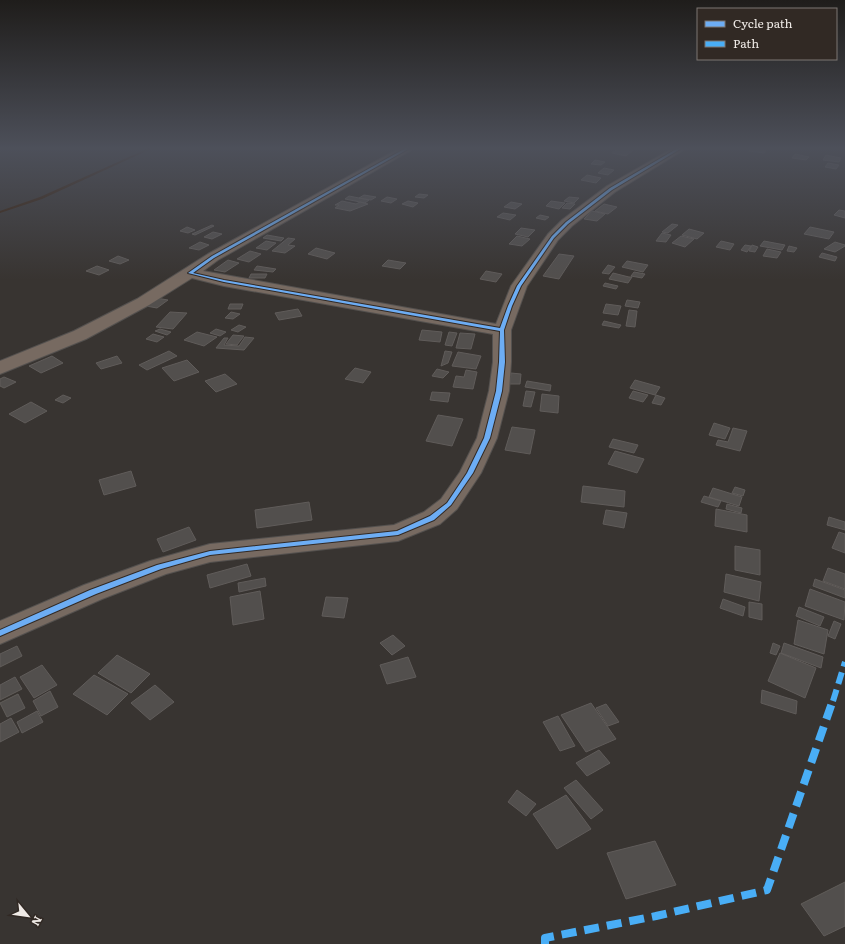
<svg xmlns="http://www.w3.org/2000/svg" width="845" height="944" viewBox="0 0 845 944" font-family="Literata,serif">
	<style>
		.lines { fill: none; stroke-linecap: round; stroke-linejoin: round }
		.stream { fill: #361d07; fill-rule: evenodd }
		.building { fill: #524f4d; stroke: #605c5a }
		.street-casing { stroke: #54514f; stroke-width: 2 }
		.street { fill: #776a61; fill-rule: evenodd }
		.quiet-far1 { stroke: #49aef6; stroke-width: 6; stroke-dasharray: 12 6; stroke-linecap: butt }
		.quiet { stroke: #49aef6; stroke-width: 8; stroke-dasharray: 15 8; stroke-linecap: butt }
		.cycleway-casing { stroke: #312924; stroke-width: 2 }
		.cycleway { fill: #6dadf4; fill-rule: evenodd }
	</style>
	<rect width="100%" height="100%" fill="#383431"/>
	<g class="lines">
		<path class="stream" d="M149,148H153L42,199L0,213V211L40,197Z"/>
	</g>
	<path class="building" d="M619,148H620L633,150L626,156L612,153Z
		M751,148H753L766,150L764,153L749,151Z
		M795,154L809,157L806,160L792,158Z
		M826,155L841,158L839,162L823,160Z
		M595,160L605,162L601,165L591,164Z
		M828,163L839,165L836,169L825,167Z
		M604,168L614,170L608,175L598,173Z
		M587,175L601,178L596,183L581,180Z
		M419,194L428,195L424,198L415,197Z
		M364,195L376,197L371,200L359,198Z
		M349,196L369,200L365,203L345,199Z
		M387,197L397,199L391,203L381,201Z
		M569,197L579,198L574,203L564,201Z
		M342,201L356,204L360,202L368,204L350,211L335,208L339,205H335Z
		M408,201L418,203L413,207L402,204Z
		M551,201L565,203L559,209L546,206Z
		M511,202L522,204L515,209L504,207Z
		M567,203L575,204L570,209L562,208Z
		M604,204L617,207L608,214L595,211Z
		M839,210L845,211V218L834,215Z
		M592,211L605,214L597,221L584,219Z
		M503,213L516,215L510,220L497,217Z
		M540,215L549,217L545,220L536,218Z
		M672,224L678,225L668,233L662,232Z
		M212,225L214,226L195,235L192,234Z
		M187,227L195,230L188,233L180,231Z
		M810,227L834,232L829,239L804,234Z
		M521,228L535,230L528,237L515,234Z
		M689,229L704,233L697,239L682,235Z
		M213,232L222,234L212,239L204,237Z
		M662,233L671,235L666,242L656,241Z
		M267,235L284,238L281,241L263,238Z
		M517,236L530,239L522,246L509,244Z
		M681,236L694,239L685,247L672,243Z
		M288,238L295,239L288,245L295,246L285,253L272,251Z
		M266,241L276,243L267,250L256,248Z
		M721,241L734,244L730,250L716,247Z
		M764,241L785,245L782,250L760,246Z
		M200,242L209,245L199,250L189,248Z
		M835,242L845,245V246L835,252L824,249Z
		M745,245L751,246L747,252L741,250Z
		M752,245L758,247L755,252L749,251Z
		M789,246L797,248L794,252L787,251Z
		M316,248L335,253L327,259L308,254Z
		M767,249L781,252L777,258L763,256Z
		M250,251L261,254L249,262L237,259Z
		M822,253L837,257L835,261L819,257Z
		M559,254L574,256L559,279L543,276Z
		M118,256L129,260L120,264L109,261Z
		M228,260L239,263L225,272L214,270Z
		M388,260L406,263L400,269L382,266Z
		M627,261L648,265L643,272L622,267Z
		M608,265L615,267L609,274L602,273Z
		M97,266L109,270L99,275L86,271Z
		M257,266L276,269L273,272L254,270Z
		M486,271L502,274L496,282L480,279Z
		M634,272L645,274L642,278L631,276Z
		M613,273L629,277H632L628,283L609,279Z
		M251,274H267L265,278H249Z
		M605,283L618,286L616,289L603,286Z
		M156,298L168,300L157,308L146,306Z
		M627,300L640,302L638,308L625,306Z
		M230,304H243L241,309H228Z
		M606,304L621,306L618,315L603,313Z
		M298,309L302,316L279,320L275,313Z
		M629,310L637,311L635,327L626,326Z
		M170,312L187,313L173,329L156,327Z
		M231,312L240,314L233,319L225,318Z
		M604,321L621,325L619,328L602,325Z
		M239,325L246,327L238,332L231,330Z
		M160,329L171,332L167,335L155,331Z
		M216,329L226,332L220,336L210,333Z
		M422,330L442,332L440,342L419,340Z
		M197,332L217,337L204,346L184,340Z
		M449,332L457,333L452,346L445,345Z
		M460,333L475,334L471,349L456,348Z
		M153,334L164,337L157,342L146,339Z
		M233,335L244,336L237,345L226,344Z
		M245,337L254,338L244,350L216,348L224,338H228L224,345L239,346Z
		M169,351L177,356L147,370L139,365Z
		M445,351L452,352L448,363L441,366Z
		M458,352L481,356L476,369L452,366Z
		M52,356L63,363L41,373L29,366Z
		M117,356L122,363L101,369L96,363Z
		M187,360L199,372L174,381L162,368Z
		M355,368L371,372L363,383L345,379Z
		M437,369L449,372L443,378L432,376Z
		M466,370L477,372L473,389L453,387L456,376L464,377Z
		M511,373L521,374L520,384H510Z
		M225,374L237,384L216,392L205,381Z
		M4,377L16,382L4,388L0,386V379Z
		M635,380L660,387L655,395L630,388Z
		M527,381L551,385L550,391L525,387Z
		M526,391L535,392L531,407L523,406Z
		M633,391L648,395L643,402L629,398Z
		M432,392L450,393L448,402L430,400Z
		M542,394L559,396L558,413L540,411Z
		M63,395L71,398L63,403L55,400Z
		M656,395L665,398L661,405L652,403Z
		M31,402L47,411L25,423L9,414Z
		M438,415L463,419L452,446L426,441Z
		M714,423L730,428L725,439L709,435Z
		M512,427L535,430L530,454L505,450Z
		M733,428L747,431L740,451L716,445L718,440L728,442Z
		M613,439L638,445L634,453L609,447Z
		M615,451L644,459L637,473L608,464Z
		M131,471L136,486L104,495L99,480Z
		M583,486L625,491L624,507L581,502Z
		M735,487L745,490L743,496L732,493Z
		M713,488L742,497L739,506L709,497Z
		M704,496L721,501L718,507L701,502Z
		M309,502L312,520L257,528L255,510Z
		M727,504L742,508L741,513L726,509Z
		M716,509L747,515V532L715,526Z
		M606,510L627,513L624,528L603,524Z
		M829,517L845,522V530L827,525Z
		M189,527L196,540L163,552L157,539Z
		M839,532L845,534V553L832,548Z
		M735,546L760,550V575L735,570Z
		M247,564L251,576L210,588L207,575Z
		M828,568L845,574V589L823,581Z
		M726,574L761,582L759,601L724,592Z
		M265,578L266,586L239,592L238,583Z
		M815,579L845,590V598L813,586Z
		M810,589L845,602L844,620L805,606Z
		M260,591L264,619L233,625L230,597Z
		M326,597L348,598L344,618L322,616Z
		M723,599L745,607L743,616L720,608Z
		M749,602L762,604V620L749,617Z
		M799,607L824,617L820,626L796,616Z
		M798,620L828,630L824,654L794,644Z
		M834,621L841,624L835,639L828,636Z
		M393,635L405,646L392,655L380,643Z
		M773,643L780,646L776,655L770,653Z
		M784,643L823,657L821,668L781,653Z
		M17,646L22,656L0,667V654Z
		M780,653L816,668L805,698L768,681Z
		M117,655L150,674L131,693L98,673Z
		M408,657L416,677L387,684L380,665Z
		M42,665L57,685L34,698L20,677Z
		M94,675L128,694L107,715L73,694Z
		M15,677L22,689L0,700V685Z
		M155,685L174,702L150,720L131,703Z
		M762,690L797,701L796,714L761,703Z
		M50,691L58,707L41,716L33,701Z
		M18,694L25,708L7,717L0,703Z
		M591,703L616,739L586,752L561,715Z
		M606,704L619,722L608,726L596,708Z
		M37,711L43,722L22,733L17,722Z
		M558,716L575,746L560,751L543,722Z
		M11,718L19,732L0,742V724Z
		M599,750L610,763L587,776L576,763Z
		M576,780L603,810L591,819L564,788Z
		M517,790L536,804L526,816L508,802Z
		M566,795L591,829L557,849L533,814Z
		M655,841L676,885L626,899L607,853Z
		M845,882V926L824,936L801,904Z"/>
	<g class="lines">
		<g class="street-casing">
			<path id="street" d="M400,148H415L218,260L203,271L496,324L511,286L548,234L562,220L607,186L673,148H687L615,192L572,226L558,240L527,286L511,330V362L509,391L497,438L481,473L457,509L440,524L398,541L210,562L166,574L102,599L0,644V621L84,585L150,561L210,544L394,525L424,512L441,499L460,472L477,438L489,391L493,362V334L224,286L192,278L149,305L86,339L0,374V361L74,331L137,299L208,254Z"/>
		</g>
		<use href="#street" class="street"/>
		<path class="quiet-far1" d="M833,701L845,662"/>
		<path class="quiet" d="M545,944V938L656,916L767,890L833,700"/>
		<g class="cycleway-casing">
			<path id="cycleway" d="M406,148H410L214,258L193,273L224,280L500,328L508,306L517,286L552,236L566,222L610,188L678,148H682L612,190L568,224L554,238L521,286L512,306L504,330L505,362L502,391L490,438L473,473L451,505L434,520L398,535L210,555L161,569L96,594L0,636V630L90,590L157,565L210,551L397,531L430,516L447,503L467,473L484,438L496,391L499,362L500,331L224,282L188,273L212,256Z"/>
		</g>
		<use href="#cycleway" class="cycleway"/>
	</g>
	<linearGradient id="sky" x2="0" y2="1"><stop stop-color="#1f1d1b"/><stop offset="0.53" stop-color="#4d505a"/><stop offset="1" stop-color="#4d505a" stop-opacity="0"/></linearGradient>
	<rect width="845" height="280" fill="url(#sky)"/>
	<rect x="697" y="8" width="140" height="52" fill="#312924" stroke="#7d7672"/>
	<rect x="705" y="21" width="20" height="6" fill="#6dadf4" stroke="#7d7672"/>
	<text x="733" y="28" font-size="12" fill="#efeae6">Cycle path</text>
	<rect x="705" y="41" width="20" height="6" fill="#49aef6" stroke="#7d7672"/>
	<text x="733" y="48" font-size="12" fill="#efeae6">Path</text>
	<g transform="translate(28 916) rotate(119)" stroke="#312924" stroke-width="3" paint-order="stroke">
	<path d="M0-3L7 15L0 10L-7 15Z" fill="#efeae6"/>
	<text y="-6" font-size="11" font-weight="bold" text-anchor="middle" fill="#efeae6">N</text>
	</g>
</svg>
